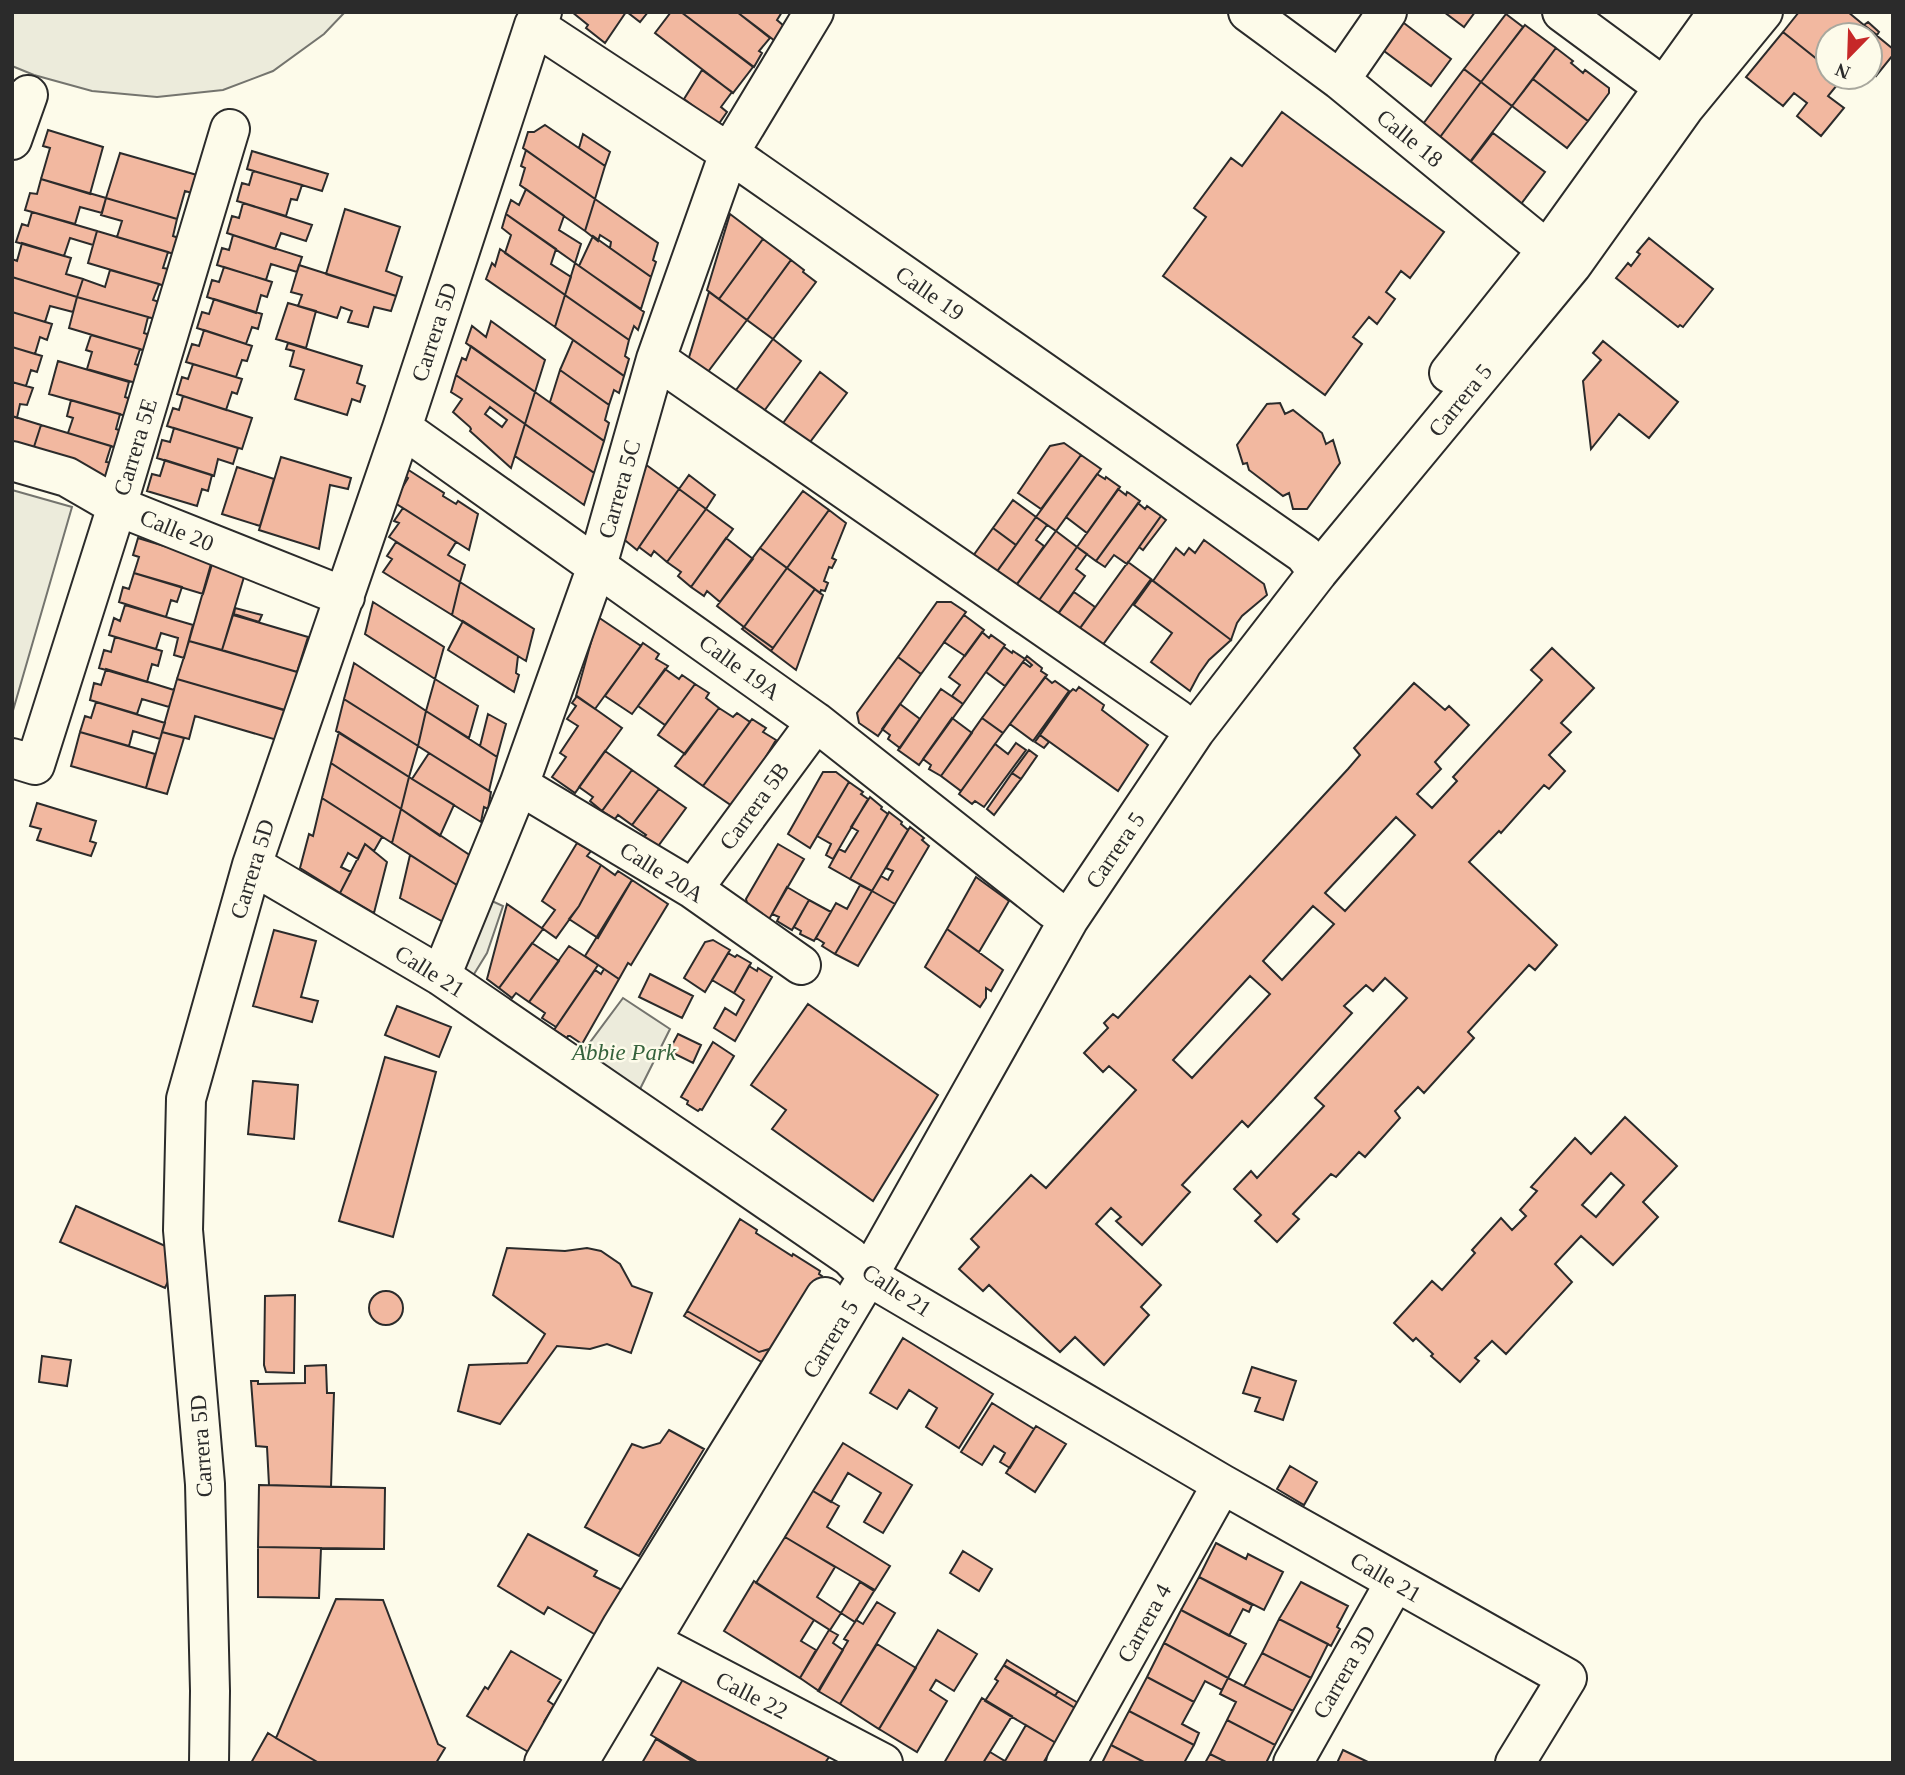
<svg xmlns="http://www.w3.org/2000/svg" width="1905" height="1775" viewBox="0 0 1905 1775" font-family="'Times New Roman',serif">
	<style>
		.green { fill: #ecebdb; stroke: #74746e; stroke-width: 2 }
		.building { fill: #f2b8a0; stroke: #2b2b2b; stroke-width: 2; fill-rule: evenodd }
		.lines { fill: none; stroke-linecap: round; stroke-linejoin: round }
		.minor-casing { stroke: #2b2b2b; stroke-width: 42 }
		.minor { stroke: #fdfbea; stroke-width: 38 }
		.labels { text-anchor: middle; stroke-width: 5; stroke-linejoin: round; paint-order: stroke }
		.street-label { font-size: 23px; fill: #2b2b2b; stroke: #fdfbea }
		.park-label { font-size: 23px; font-style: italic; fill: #34623c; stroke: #fdfbea }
	</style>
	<rect width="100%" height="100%" fill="#fdfbea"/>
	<path class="green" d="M12,12H345L324,34L273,71L223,90L157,97L92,91L34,75L12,66Z
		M12,490L72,507L12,714Z
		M481,896L503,906L487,953L471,979L579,1057L623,998L670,1029L637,1095L577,1061L452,970Z"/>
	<path class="building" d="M572,12H626L605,43L586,28L588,25Z
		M627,12H648L640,22Z
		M671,12H681L753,67L733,93L655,33Z
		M681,12H737L770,38L759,51L762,53L754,67Z
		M737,12H782L777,20L784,26L775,41Z
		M1444,12H1475L1464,27Z
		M1799,12H1848L1893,49V55L1876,76L1870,71V35H1828V59L1823,64L1783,32Z
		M1506,14L1523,27L1481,82L1464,69Z
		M1396,17L1451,59L1431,86L1376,45Z
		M1868,22L1879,32L1877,35L1864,25Z
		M1525,25L1556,48L1512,106L1481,82Z
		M1783,32L1828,68V77H1839L1842,79L1828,96L1844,108L1821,136L1797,116L1807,103L1794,93L1783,106L1746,77Z
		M1556,48L1573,61L1571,63L1583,73L1585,70L1609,88V93L1588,121L1533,79Z
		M1464,69L1481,82L1440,137L1423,124Z
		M702,70L732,92L721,107L727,112L718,125L684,99Z
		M1839,77H1854L1848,84Z
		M1533,79L1588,121L1567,148L1512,106Z
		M1481,82L1512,106L1469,163L1438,140Z
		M1282,112L1444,232L1410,278L1401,271L1386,292L1395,299L1377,324L1369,317L1353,337L1362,344L1325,395L1163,276L1206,217L1194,208L1231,158L1242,166Z
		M545,125L605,166L595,199L523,148L528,132H534Z
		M48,130L103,147L90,194L41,179L50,148L43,146Z
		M1493,133L1545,172L1521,204L1469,164Z
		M583,134L610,152L605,166L579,148Z
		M526,150L595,199L585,231L520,185L525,168L521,166Z
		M252,151L328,174L322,191L247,169Z
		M120,153L197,175L192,193L185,191L177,219L106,198Z
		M253,171L302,185L297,200L291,199L286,216L237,201L242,183L249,185Z
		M41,179L106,198L102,213L80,207L75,224L25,210L30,193L37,194Z
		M526,189L564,216L559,230L581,244L575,263L506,214L511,200L519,205Z
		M106,198L177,219L173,236L179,238L174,254L117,237L122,221L101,215Z
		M595,199L658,243L653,260L656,262L651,277L610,248L611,242L600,235L598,241L585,231Z
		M243,203L312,225L306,241L281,233L275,249L227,233L232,216L239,218Z
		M345,209L400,227L386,271L402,277L396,296L326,274Z
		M32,212L97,231L93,245L70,238L64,256L16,242L22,224L28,226Z
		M506,214L556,249L551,264L571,277L565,295L505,253L511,235L502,228Z
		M730,214L763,239L719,299L707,290Z
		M97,231L168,252L163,268L169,269L165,286L88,263Z
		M233,235L302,257L297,272L271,264L266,280L217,265L222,248L229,250Z
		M593,236L651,277L641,309L579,266Z
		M1649,238L1713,289L1683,327L1680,325L1678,327L1616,278L1628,263L1631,266L1640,254L1637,252Z
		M763,239L791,260L747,320L719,299Z
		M22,243L71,258L66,274L83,279L77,297L12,277V259L17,261Z
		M500,249L565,295L555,327L486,279L492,263L495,266Z
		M791,260L804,270L803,272L816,282L773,339L747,320Z
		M575,263L644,312L638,330L634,326L629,340L565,295Z
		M299,265L396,296L391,311L374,307L368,327L348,322L352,311L341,307L337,318L298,306L302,295L291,292Z
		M224,267L272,282L267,297L261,295L256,313L207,297L212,280L219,282Z
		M110,270L159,284L153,300L159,302L155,319L77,297L83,279L105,287Z
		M12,277L77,297L73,312L50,306L45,322L12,312Z
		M709,292L747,320L704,377L687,364Z
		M565,295L629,340L625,356L629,359L624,376L555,327Z
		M77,297L148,317L144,333L150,335L146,351L69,328Z
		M214,299L262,314L258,329L252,327L246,344L197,328L202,312L209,314Z
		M288,303L316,311L306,348L276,339Z
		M12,312L52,324L47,340L40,337L35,354L12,347Z
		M491,321L545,360L535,392L466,343L472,326L486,337Z
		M204,330L252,346L247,361L242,360L236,377L186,362L192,344L199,346Z
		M91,335L140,349L135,364L141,366L136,383L87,369L92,352L86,350Z
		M773,339L801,361L759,418L731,397Z
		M573,340L624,376L619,393L614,390L609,405L560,370Z
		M1603,341L1678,402L1649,438L1619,414L1591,449L1583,381L1601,360L1593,353Z
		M288,343L362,366L357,383L365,386L360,402L352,399L347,415L295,399L304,370L290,366L294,351L286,349Z
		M471,346L535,392L525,424L456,375L462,358L466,360Z
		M12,347L42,356L37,372L31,370L26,386L12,382Z
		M58,361L129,382L125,397L131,399L126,416L49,394Z
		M193,364L242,379L237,394L232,392L226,410L177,394L182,377L188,379Z
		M560,370L609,405L605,420L609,423L604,441L550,402Z
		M820,372L847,393L804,450L778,430Z
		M456,375L525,424L511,468L470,431L471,429L470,427L453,412L462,399L451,392ZM490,407L507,420L502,427L485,414Z
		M12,382L33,388L27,405L20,404L17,418L12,416Z
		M535,392L604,441L594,473L525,424Z
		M183,396L252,418L242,449L167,426L173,408L179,410Z
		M71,400L120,414L116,429L122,431L117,448L68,433L73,418L67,416Z
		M1280,403L1285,414L1293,410L1322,433L1326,444L1333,440L1340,463L1307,509H1293L1289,493L1283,496L1249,470L1247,463L1243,464L1237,445L1267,404Z
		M12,416L41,425L31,456L12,451Z
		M525,424L594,473L584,505L515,456Z
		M41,425L111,446L106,462L113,463L109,480L31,456Z
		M174,428L238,448L233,464L218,459L214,476L157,458L162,440L170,442Z
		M1064,443L1081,455L1041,509L1018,493L1050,446Z
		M1081,455L1101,469L1056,531L1036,517Z
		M281,457L351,478L348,489L330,485L319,549L259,530Z
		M165,460L212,475L208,491L202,489L197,506L147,491L152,474L160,476Z
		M645,464L679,489L637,550L621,537Z
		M237,467L274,479L260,526L222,514Z
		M407,469L444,493L443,496L456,504L458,501L478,514L469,550L395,503L399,486L402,488L408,478L405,476Z
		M1097,474L1105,479L1106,477L1120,487L1087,533L1066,517Z
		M689,475L715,495L706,509L679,489Z
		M679,489L706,509L667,562L654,551L651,556L639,547Z
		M1118,489L1126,495L1127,492L1129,493L1140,501L1096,561L1077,547Z
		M803,491L829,510L787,568L760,548Z
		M1013,500L1036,517L1016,545L993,528Z
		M1138,503L1145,509L1147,506L1161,516L1127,564L1114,555L1105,567L1096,561Z
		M403,508L456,542L448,555L465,565L460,582L389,537L399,523L394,521Z
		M706,509L733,529L691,587L678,576L681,572L667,562Z
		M829,510L846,523L832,558L836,560L832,568L829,567L824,581L828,583L825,591L821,590L820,593L787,568Z
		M1161,516L1166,520L1143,550L1139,547Z
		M1036,517L1047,525L1036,540L1044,546L1013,590L996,573Z
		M993,528L1016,545L995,574L973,556Z
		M1056,531L1077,547L1035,606L1011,592Z
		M138,538L213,561L203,594L134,573L139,557L133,555Z
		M726,538L753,559L720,602L707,591L704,596L691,587Z
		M1204,540L1264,584L1267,595L1242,616L1237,623L1231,640L1153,581L1176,548L1184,555L1189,548L1195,553Z
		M396,542L460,582L452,615L383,572L392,559L387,556Z
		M1077,547L1087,554L1076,569L1085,576L1054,619L1037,603Z
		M760,548L787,568L744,627L717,606Z
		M213,557L247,567L222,650L189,641Z
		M1128,562L1151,579L1096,654L1073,638Z
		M787,568L815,589L773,648L744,627Z
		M134,573L182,587L177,602L171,600L166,617L119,602L123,587L129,589Z
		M1152,580L1231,640L1209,660L1199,674L1190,691L1151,662L1172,633L1134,605Z
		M460,582L534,629L526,661L452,615Z
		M815,589L823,595L796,670L771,651Z
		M1074,592L1095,607L1075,635L1056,617Z
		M373,602L444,647L435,679L365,634Z
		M937,602H951L966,612L921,674L898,657Z
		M125,605L193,625L184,658L174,655L178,638L161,633L156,649L109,635L114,618L120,621Z
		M235,608L262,615L259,622L234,614Z
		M233,615L308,637L297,672L222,650Z
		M964,615L984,630L965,656L944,642Z
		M598,617L641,646L595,709L576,696Z
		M463,621L518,656L516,673L519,675L514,692L448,650Z
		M744,627L773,648L771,651L742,629Z
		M982,632L989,638L991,635L1005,645L963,704L952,696L960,685L949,677Z
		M115,637L162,651L158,666L152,664L147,682L99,668L104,650L111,652Z
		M189,641L301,673L290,712L177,679Z
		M643,643L659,654L656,659L668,666L632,714L605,696Z
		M1004,647L1012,653L1013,651L1025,659L1005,686L986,672Z
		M1552,648L1594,688L1561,723L1571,732L1549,755L1565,771L1549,789L1544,785L1501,833L1499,831L1469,862L1557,945L1535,970L1529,965L1468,1032L1474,1038L1424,1093L1418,1087L1395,1111L1400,1118L1365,1157L1359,1152L1336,1177L1331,1174L1293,1214L1299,1219L1277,1242L1255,1221L1261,1215L1234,1189L1251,1171L1257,1178L1324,1106L1315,1098L1407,998L1385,978L1373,991L1366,985L1344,1006L1352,1013L1273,1100L1248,1127L1242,1121L1182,1185L1190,1192L1142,1245L1116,1221L1121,1217L1111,1208L1096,1224L1161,1285L1141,1307L1149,1315L1104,1365L1075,1337L1060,1352L989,1285L983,1291L959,1269L979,1247L971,1239L1031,1175L1046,1188L1136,1090L1109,1066L1103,1072L1084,1053L1108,1028L1104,1023L1113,1014L1118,1018L1348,769L1360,755L1354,748L1414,683L1445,710L1449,706L1469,725L1435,762L1441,769L1417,794L1432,808L1457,781L1453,777L1542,680L1531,670ZM1396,817L1415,835L1345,911L1325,893ZM1313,906L1334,924L1282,980L1263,961ZM1250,976L1270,994L1192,1078L1173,1060Z
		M1027,656L1042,668L1041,671L1047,675L1003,733L982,718L1023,662L1030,667L1032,665L1025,659Z
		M898,657L921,674L878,736L859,723L857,713Z
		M354,663L426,711L418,746L344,699Z
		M106,669L174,690L169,707L142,699L137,714L90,700L94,683L101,685Z
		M665,669L679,679L682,675L695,684L665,725L638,706Z
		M1045,677L1052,683L1055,681L1069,691L1033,741L1010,724Z
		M177,679L285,710L277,740L195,716L189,739L162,732Z
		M435,679L478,706L469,738L426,711Z
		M695,684L709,693L706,698L719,708L685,754L658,735Z
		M1079,687L1104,705L1102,710L1148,745L1118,791L1040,735L1070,692L1073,689L1076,691Z
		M941,689L963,704L919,765L898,750Z
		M577,696L622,728L575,793L552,777L566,757L560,753L578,726L567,719L576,706L572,703Z
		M344,699L418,746L409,777L336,731Z
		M96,702L165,723L160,739L133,731L129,746L80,732L85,716L91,718Z
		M900,704L920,719L900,748L888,739L890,735L882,729Z
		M719,708L733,717L737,713L750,722L703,786L675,766Z
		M426,711L497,757L489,791L418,746Z
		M488,714L506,724L497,757L480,746Z
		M952,718L972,733L941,776L929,769L931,765L923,759Z
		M982,718L1003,733L961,791L941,776Z
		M752,719L766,728L763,732L776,740L735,808L703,786Z
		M80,732L155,754L146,788L71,766Z
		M162,732L184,738L167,794L146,788Z
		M339,732L409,777L401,809L331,763Z
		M1040,735L1049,742L1044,748L1035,742Z
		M1016,743L1026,750L984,807L975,801L972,804L959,794L995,744L1008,754Z
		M1029,750L1037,756L1021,779L1012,773Z
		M605,751L632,770L602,811L590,801L593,797L579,787Z
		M429,753L491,792L488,809L484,807L481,822L412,779Z
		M331,763L401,809L392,843L322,798Z
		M632,770L659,789L632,825L618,815L615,819L602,811Z
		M823,772H836L849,782L810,848L788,834Z
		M1012,773L1021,779L994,815L987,809Z
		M409,777L454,805L440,836L401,809Z
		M849,782L863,792L861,794L868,799L833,859L826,855L831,844L817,836Z
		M659,789L686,808L656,849L642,839L646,835L632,825Z
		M870,797L882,807L881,809L888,814L850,879L829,867L839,849L845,852L858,831L851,827Z
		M322,798L382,837L374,851L365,844L358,859L348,853L341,867L351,872L340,893L300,868L309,834L313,836Z
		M37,803L96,821L90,841L96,843L91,856L37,840L41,829L30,826Z
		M401,809L474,858L466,891L392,843Z
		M889,812L902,822L901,824L908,830L872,891L850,879Z
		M910,827L924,838L922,840L929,846L895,904L872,891L881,876L888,880L893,871L886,868Z
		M577,843L591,851L587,856L601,865L579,906L556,938L542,928L555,910L542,901Z
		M365,844L387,862L374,913L340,893Z
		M778,844L804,859L768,921L749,911L746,899Z
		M410,855L466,891L456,929L400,898Z
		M601,865L615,875L618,871L632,880L598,938L569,919L579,906Z
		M976,877L1009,901L979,952L947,929Z
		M632,880L668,904L631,965L628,963L619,979L585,956Z
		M860,885L872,891L835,954L822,946L824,943L816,938L836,903L847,909Z
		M787,887L809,900L792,930L777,921L779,917L772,914Z
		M872,891L895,904L858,966L835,954Z
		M809,900L831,912L814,941L800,934L801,931L794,927Z
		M507,904L543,929L499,988L487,979Z
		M947,929L1003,970L991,991L986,988V998L980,1007L925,967Z
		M274,930L316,941L301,997L318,1001L312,1022L253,1006Z
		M713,940L730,950L705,992L684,978L705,942Z
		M532,943L559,961L529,1002L516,993L512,998L499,988Z
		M569,946L598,965L556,1027L542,1018L545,1013L529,1002Z
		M728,953L735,957L737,955L751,963L734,993L712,980Z
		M749,966L757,971L758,968L772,977L735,1041L714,1028L725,1008L736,1015L744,1000L734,993Z
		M604,969L619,979L582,1044L570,1036H568L567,1038L554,1030L595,970L601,974Z
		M650,974L693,996L682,1018L639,997Z
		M808,1004L938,1095L873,1201L772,1129L786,1110L751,1085Z
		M397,1006L451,1027L439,1057L385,1035Z
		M678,1034L701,1045L693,1063L669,1051Z
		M713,1042L734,1056L702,1110L700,1109L698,1111L687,1104L688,1101L681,1097Z
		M385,1057L436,1072L393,1237L339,1221Z
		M253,1081L298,1085L294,1139L248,1134Z
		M1625,1117L1677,1166L1643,1202L1658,1217L1613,1265L1581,1236L1555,1264L1572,1282L1506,1354L1492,1341L1475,1358L1479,1361L1460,1382L1431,1356L1433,1354L1416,1338L1413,1341L1394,1323L1432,1281L1442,1290L1475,1253L1472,1250L1501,1218L1512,1230L1526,1216L1520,1210L1537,1191L1531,1187L1575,1138L1591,1154ZM1611,1173L1624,1185L1596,1217L1582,1205Z
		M76,1206L181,1253L165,1288L60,1242Z
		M740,1219L757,1230L756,1233L792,1256L793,1254L820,1271L819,1274L822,1276L776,1347L759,1352L687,1311Z
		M507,1248L565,1251L587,1248L601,1251L620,1264L632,1286L652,1293L631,1353L607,1344L590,1349L557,1346L500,1424L458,1411L469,1365L527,1363L545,1334L493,1295Z
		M369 1308a17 17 0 1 1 34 0a17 17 0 1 1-34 0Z
		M295,1295L294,1373L266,1372L264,1365L265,1296Z
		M687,1311L759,1352L776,1347L765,1364L684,1316Z
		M903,1338L993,1394L959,1448L926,1427L937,1408L909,1390L897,1409L870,1393Z
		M42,1356L71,1360L67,1386L39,1382Z
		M326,1365L327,1393H334L331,1487L269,1485L267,1447L256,1446L251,1381H258V1384L305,1383V1366Z
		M1252,1367L1296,1381L1283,1420L1255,1411L1260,1398L1243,1393Z
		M992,1403L1034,1429L1010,1468L1000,1462L1005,1453L994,1446L982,1465L961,1452Z
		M1036,1426L1066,1444L1035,1492L1006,1473Z
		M669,1430L704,1449L639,1556L585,1527L632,1444L643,1448L660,1443Z
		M843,1443L912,1485L883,1533L864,1522L881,1493L848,1473L831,1502L813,1491Z
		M1290,1466L1317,1482L1304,1505L1277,1489Z
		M259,1485L385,1488L384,1549L258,1547Z
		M813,1491L839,1506L827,1527L890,1566L875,1590L785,1537Z
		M528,1534L597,1571L594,1576L624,1591L596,1635L548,1607L544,1614L498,1586Z
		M785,1537L835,1567L817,1597L841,1613L830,1630L756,1583Z
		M1216,1543L1246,1559L1248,1554L1283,1572L1264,1610L1199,1577Z
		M258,1547L321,1548L319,1598L258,1597Z
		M963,1551L992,1569L979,1591L950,1573Z
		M1199,1577L1252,1605L1249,1612L1243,1609L1229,1636L1181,1610Z
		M754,1581L814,1620L801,1641L816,1650L800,1678L724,1631Z
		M860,1582L874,1591L855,1622L841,1613Z
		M1301,1582L1348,1606L1337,1627L1340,1629L1331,1646L1279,1619Z
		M336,1599L383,1600L438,1744L445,1748L436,1763H319L276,1738Z
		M877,1602L895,1613L840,1704L818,1691L848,1641L844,1639L855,1622L856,1620L863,1624Z
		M1181,1610L1246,1644L1228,1678L1164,1643Z
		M1279,1619L1328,1644L1311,1678L1262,1653Z
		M829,1630L838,1635L833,1643L843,1650L819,1691L800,1678Z
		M938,1630L977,1654L954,1691L936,1680L930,1690L947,1701L917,1752L879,1729Z
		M1164,1643L1228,1678L1222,1690L1205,1681L1194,1702L1147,1677Z
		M877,1644L916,1668L879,1729L840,1704Z
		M511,1651L561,1680L548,1701L554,1705L544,1722L547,1724L530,1753L467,1716L485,1687L488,1689Z
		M1262,1653L1311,1678L1293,1711L1244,1686Z
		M1007,1660L1010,1662L1058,1691L1055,1696L1006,1667L1004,1665Z
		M1004,1665L1080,1711L1056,1743L985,1701L998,1681L995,1679Z
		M686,1674L822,1753L829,1757L825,1763H699L651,1735Z
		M1147,1677L1194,1702L1182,1724L1199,1733L1194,1745L1129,1711Z
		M1228,1678L1293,1711L1275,1745L1227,1720L1236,1702L1220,1694Z
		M1058,1691L1080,1704V1711L1055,1696Z
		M982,1698L1012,1716L983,1763H944Z
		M1129,1711L1194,1745L1184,1763H1146L1111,1745Z
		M1227,1720L1275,1745L1266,1763H1228L1210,1754Z
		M1026,1725L1056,1743L1043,1763H983L990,1752L1005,1761Z
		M268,1733L276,1738L319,1763H251Z
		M656,1739L695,1763H642Z
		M1111,1745L1146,1763H1102Z
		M1343,1750L1370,1763H1337Z
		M1210,1754L1228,1763H1205Z"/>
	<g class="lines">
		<g class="minor-casing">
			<path id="minor" d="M1248,12L1340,80L1547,250L1570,264
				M1562,12L1665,88L1682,106
				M534,25L729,153L1304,554L1318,572
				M1340,80L1387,12
				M12,140L28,95
				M656,359L1177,719
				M1449,373L1547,250L1718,12
				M402,428L816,722L1053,909L1069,919
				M12,461L67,477L117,506L345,597
				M12,758L35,765L117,506L230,129
				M519,785L693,889L801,965
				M252,865L441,976L850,1257L868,1276L1222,1484L1567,1678L1515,1763
				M693,889L816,722
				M441,976L519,785L597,566L656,359L729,153L814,12
				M627,1629L883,1763
				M209,1763L210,1691L205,1484L183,1230L186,1099L252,865L402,428L534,25L542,12
				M544,1763L622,1626L825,1297
				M578,1763L868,1276L1069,919L1195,731L1318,572L1572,265L1684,108L1763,12
				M1066,1763L1222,1484
				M1293,1763L1395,1582"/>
		</g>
		<use href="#minor" class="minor"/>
	</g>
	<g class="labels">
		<g class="street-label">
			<text transform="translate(1410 138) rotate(39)" y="8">Calle 18</text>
			<text transform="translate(930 293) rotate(35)" y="8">Calle 19</text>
			<text transform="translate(434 332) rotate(-72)" y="8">Carrera 5D</text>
			<text transform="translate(1460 400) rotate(-51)" y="8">Carrera 5</text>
			<text transform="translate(135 447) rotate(-73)" y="8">Carrera 5E</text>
			<text transform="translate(619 489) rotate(-74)" y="8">Carrera 5C</text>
			<text transform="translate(177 530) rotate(22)" y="8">Calle 20</text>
			<text transform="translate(740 667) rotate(36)" y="8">Calle 19A</text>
			<text transform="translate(754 806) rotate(-54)" y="8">Carrera 5B</text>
			<text transform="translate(1115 850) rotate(-56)" y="8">Carrera 5</text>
			<text transform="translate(252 869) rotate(-73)" y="8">Carrera 5D</text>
			<text transform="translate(662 872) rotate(32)" y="8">Calle 20A</text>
			<text transform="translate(430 971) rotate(32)" y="8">Calle 21</text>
			<text transform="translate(897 1290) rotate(33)" y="8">Calle 21</text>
			<text transform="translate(830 1339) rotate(-59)" y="8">Carrera 5</text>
			<text transform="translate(201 1446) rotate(-94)" y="8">Carrera 5D</text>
			<text transform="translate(1386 1577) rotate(30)" y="8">Calle 21</text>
			<text transform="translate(1144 1623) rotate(-61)" y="8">Carrera 4</text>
			<text transform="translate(1344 1672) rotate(-60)" y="8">Carrera 3D</text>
			<text transform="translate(752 1695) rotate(27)" y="8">Calle 22</text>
		</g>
		<g class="park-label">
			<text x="624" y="1060">Abbie Park</text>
		</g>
	</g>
	<rect width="1905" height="1775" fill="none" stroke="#2b2b2b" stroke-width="28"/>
	<g transform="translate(1849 56) rotate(203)"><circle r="33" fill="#fdfbea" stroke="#a9a89e" stroke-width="2"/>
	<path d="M0-5L12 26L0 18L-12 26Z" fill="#c62828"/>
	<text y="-10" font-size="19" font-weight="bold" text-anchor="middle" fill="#2b2b2b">N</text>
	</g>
</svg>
